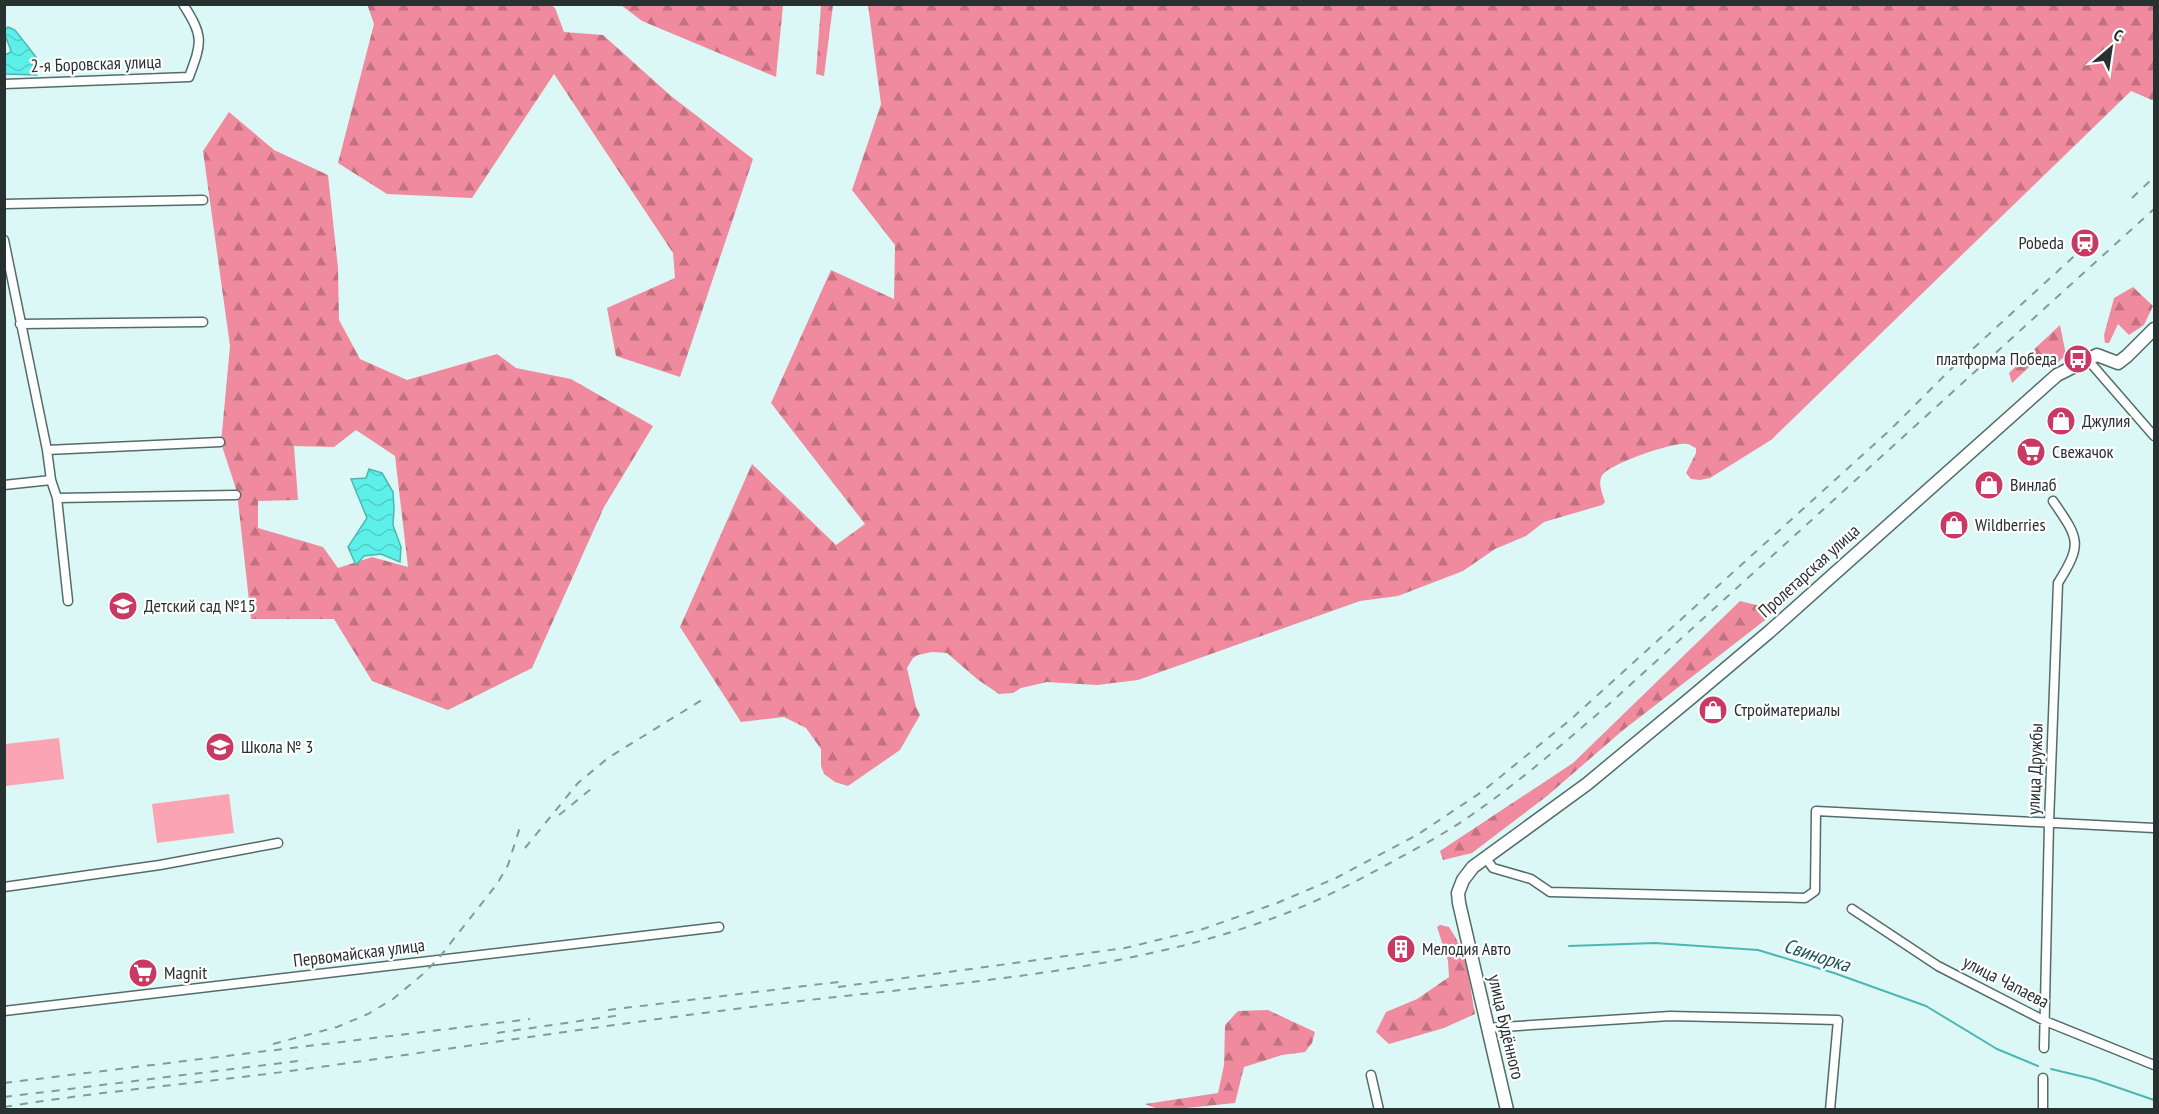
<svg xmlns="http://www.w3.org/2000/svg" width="2159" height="1114" viewBox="0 0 2159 1114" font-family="'PT Sans Narrow',sans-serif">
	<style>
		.forest { fill: url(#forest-firs); fill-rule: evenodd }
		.park { fill: #fba4b3 }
		.water { fill: url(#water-waves); stroke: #4cb7b2; stroke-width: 1.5 }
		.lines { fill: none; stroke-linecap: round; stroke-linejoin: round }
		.stream { stroke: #4cb7b2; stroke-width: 2 }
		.street-casing { stroke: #536c6a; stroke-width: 11 }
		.secondary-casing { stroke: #536c6a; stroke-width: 15 }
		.street { stroke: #fff; stroke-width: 8 }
		.secondary { stroke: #fff; stroke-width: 12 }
		.rail { stroke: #869a98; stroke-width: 2; stroke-dasharray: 8 8; stroke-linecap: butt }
		.labels { text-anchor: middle; stroke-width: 4.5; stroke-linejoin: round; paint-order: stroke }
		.street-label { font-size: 18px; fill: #263130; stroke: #fff }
		.poi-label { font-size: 18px; fill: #263130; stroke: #fff; text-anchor: start }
		.water-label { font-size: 20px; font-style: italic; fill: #165552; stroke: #fff }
	</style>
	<defs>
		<pattern id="forest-firs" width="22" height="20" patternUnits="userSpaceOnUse" patternTransform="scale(1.5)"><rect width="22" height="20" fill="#f08a9e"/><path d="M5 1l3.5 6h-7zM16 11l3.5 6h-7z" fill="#c27181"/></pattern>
		<pattern id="water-waves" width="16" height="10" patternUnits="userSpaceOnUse" patternTransform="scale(1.5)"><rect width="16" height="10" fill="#5cf0e9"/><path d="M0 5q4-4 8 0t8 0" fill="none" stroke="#50cec8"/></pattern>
	</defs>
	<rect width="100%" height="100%" fill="#dcf8f6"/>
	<path class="forest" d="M367,4L551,5L555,8L564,32L603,35L671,96L753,159L680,377L616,356L607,308L675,278L673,253L554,74L472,198L387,194L338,163L374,24Z
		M621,5H783L776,77L642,21Z
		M821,5H833L824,76L816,74Z
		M868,5H2154V98L2152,100L2131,91L1771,440L1710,478L1700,480L1691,479L1686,473L1696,453V448C1693,447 1690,444 1687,444C1674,441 1611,464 1603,474C1597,482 1602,493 1605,502L1602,505L1544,522L1526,536L1495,549L1463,571L1398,596L1360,601L1138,680L1097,685L1047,682L1021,688L1013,693L999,694L977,679L947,653L932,652L918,655L913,658L907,668L916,707L920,715L900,750L848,786L835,782L824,774L821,766V749L806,728L784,717L741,722L680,627L752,464L836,545L865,524L771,403L831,270L894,299L895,245L852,190L881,104Z
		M229,112L274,150L328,175L338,268L339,320L360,359L407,380L497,354L516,368L571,379L653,426L604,507L532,668L448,710L372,681L334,619H251L237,492L221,443L230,346L203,151ZM356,430L395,456L408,567L372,557L338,568L323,547L258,528V501L298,500L294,446L334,447Z
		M2133,287L2153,306L2144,325L2129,335L2118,324L2109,343H2105L2104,335L2114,298Z
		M2060,325L2066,355L2054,366L2044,353L2012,383L2009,373Z
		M1740,601L1760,606L1769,617L1622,731L1547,796L1472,853L1443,860L1440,851L1573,763Z
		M1440,925L1449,927C1469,956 1469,981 1475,1014L1444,1028L1389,1044L1376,1032L1386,1012L1417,999L1449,977L1448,961L1437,927Z
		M1268,1010L1315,1032L1312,1043L1305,1052L1282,1055L1244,1067L1235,1103L1166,1110L1158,1109L1145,1104L1218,1093L1224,1065L1225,1025L1238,1011Z"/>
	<path class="park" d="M59,738L64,779L5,786V744Z
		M229,794L234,833L157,843L152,804Z"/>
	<path class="water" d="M8,27L15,30L36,57L37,75L5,74V55L11,52C10,44 4,39 5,30Z
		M369,469L382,473L393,492L394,509L393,525L401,547L400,562L381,554L364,556L356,565L348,547L367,518L351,479L366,478Z"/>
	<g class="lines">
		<path class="stream" d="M1569,946L1655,943L1758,950L1834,973L1926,1006L1997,1049L2038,1066
			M2051,1069L2093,1079L2154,1100"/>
		<g class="street-casing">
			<path id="street" d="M4,84L189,77C202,42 204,37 183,4
				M4,204L203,200
				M4,240L47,450L51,480L57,498L68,601
				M20,324L203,322
				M2088,360L2154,436
				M47,450L220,442
				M4,485L51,480
				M57,498L236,495
				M1485,857L1493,868L1531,879L1550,892L1805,898L1815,891L1816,811L2154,828
				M4,887L160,865L278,843
				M1852,909L1938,966L2045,1021L2154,1065
				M4,1011L719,927
				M1487,1028L1670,1016L1838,1020L1830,1110
				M2044,1048L2049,823L2058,583C2083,543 2079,539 2053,501
				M1371,1075L1379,1110
				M2043,1110V1078"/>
		</g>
		<g class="secondary-casing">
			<path id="secondary" d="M1507,1110L1459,903L1458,893L1463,880L1473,867L1587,784L1692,697L1769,632L2057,375L2097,355L2118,363L2127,356L2154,329"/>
		</g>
		<use href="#street" class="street"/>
		<use href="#secondary" class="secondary"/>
		<path class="rail" d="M2132,198L2154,177
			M559,815L596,785
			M525,848L578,783L608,758L705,698
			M838,987L1125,948L1203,929L1277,903L1336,878L1417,835L1483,791L1570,720L1889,431L1953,367L2095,237
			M608,1010L846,981
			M497,1033L621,1015
			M273,1044L337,1027L368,1014L393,999L423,974L438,959L497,884L508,865L520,827
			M4,1083L530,1019
			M4,1097L306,1060
			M4,1107C102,1091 201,1083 298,1070C458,1048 617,1023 776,1004C936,984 1106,976 1259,923C1305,908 1348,886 1390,863C1419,847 1450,831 1477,811C1523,779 1566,741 1608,705L2154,209"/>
	</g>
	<defs>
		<g id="station-disc" transform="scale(1.5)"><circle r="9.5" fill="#c83a63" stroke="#fff"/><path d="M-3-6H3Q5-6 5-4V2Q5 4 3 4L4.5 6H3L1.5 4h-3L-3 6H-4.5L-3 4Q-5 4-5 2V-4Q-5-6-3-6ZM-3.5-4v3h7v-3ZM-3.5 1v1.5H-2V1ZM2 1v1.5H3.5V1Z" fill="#fff"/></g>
		<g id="bus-disc" transform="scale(1.5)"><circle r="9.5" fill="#c83a63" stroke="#fff"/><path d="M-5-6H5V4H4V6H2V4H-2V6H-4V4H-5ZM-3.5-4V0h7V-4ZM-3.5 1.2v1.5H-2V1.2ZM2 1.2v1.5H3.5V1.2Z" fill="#fff"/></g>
		<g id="shop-disc" transform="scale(1.5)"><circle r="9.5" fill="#c83a63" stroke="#fff"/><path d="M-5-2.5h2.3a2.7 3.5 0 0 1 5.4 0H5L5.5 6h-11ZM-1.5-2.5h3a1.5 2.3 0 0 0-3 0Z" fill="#fff"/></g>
		<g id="supermarket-disc" transform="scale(1.5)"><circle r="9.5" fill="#c83a63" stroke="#fff"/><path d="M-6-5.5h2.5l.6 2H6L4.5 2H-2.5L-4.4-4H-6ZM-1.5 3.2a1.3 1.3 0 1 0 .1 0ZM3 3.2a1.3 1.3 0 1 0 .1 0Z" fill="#fff"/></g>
		<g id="school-disc" transform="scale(1.5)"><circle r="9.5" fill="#c83a63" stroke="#fff"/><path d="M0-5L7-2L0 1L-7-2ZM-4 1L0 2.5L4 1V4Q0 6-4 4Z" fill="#fff"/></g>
		<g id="building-disc" transform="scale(1.5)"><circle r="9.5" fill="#c83a63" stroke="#fff"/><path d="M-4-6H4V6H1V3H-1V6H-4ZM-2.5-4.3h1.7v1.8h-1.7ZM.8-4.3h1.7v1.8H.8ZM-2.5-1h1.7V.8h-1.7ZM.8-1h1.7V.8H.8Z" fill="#fff"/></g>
	</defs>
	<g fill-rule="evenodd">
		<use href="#station-disc" x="2085" y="243"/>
		<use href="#bus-disc" x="2078" y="359"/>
		<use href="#shop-disc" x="2061" y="421"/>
		<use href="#supermarket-disc" x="2031" y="452"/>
		<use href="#shop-disc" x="1989" y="485"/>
		<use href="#shop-disc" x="1954" y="525"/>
		<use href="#school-disc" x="123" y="606"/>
		<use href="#shop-disc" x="1713" y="710"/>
		<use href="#school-disc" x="220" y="747"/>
		<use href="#building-disc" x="1401" y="949"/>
		<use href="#supermarket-disc" x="143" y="973"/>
	</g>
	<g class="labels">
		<g class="street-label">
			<text transform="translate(96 64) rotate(-2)" y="6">2-я Боровская улица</text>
			<text transform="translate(1809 571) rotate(-42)" y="6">Пролетарская улица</text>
			<text transform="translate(2035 769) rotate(-88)" y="6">улица Дружбы</text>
			<text transform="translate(359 953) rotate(-7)" y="6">Первомайская улица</text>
			<text transform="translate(2006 982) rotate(27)" y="6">улица Чапаева</text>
			<text transform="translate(1506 1027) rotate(77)" y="6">улица Будённого</text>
		</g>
		<g class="poi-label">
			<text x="2064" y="249" text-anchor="end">Pobeda</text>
			<text x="2057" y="365" text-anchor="end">платформа Победа</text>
			<text x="2082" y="427">Джулия</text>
			<text x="2052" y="458">Свежачок</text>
			<text x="2010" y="491">Винлаб</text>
			<text x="1975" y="531">Wildberries</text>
			<text x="144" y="612">Детский сад №15</text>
			<text x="1734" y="716">Стройматериалы</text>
			<text x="241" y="753">Школа № 3</text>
			<text x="1422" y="955">Мелодия Авто</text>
			<text x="164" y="979">Magnit</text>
		</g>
		<g class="water-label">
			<text transform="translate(1817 955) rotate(18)" y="7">Свинорка</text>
		</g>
	</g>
	<rect width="2159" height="1114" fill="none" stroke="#263130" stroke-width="12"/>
	<g transform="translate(2111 48) rotate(29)" stroke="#ffffff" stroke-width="4.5" paint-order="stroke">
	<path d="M0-4.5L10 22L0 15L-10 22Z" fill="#263130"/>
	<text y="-9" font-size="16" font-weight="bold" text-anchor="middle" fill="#263130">С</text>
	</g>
</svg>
